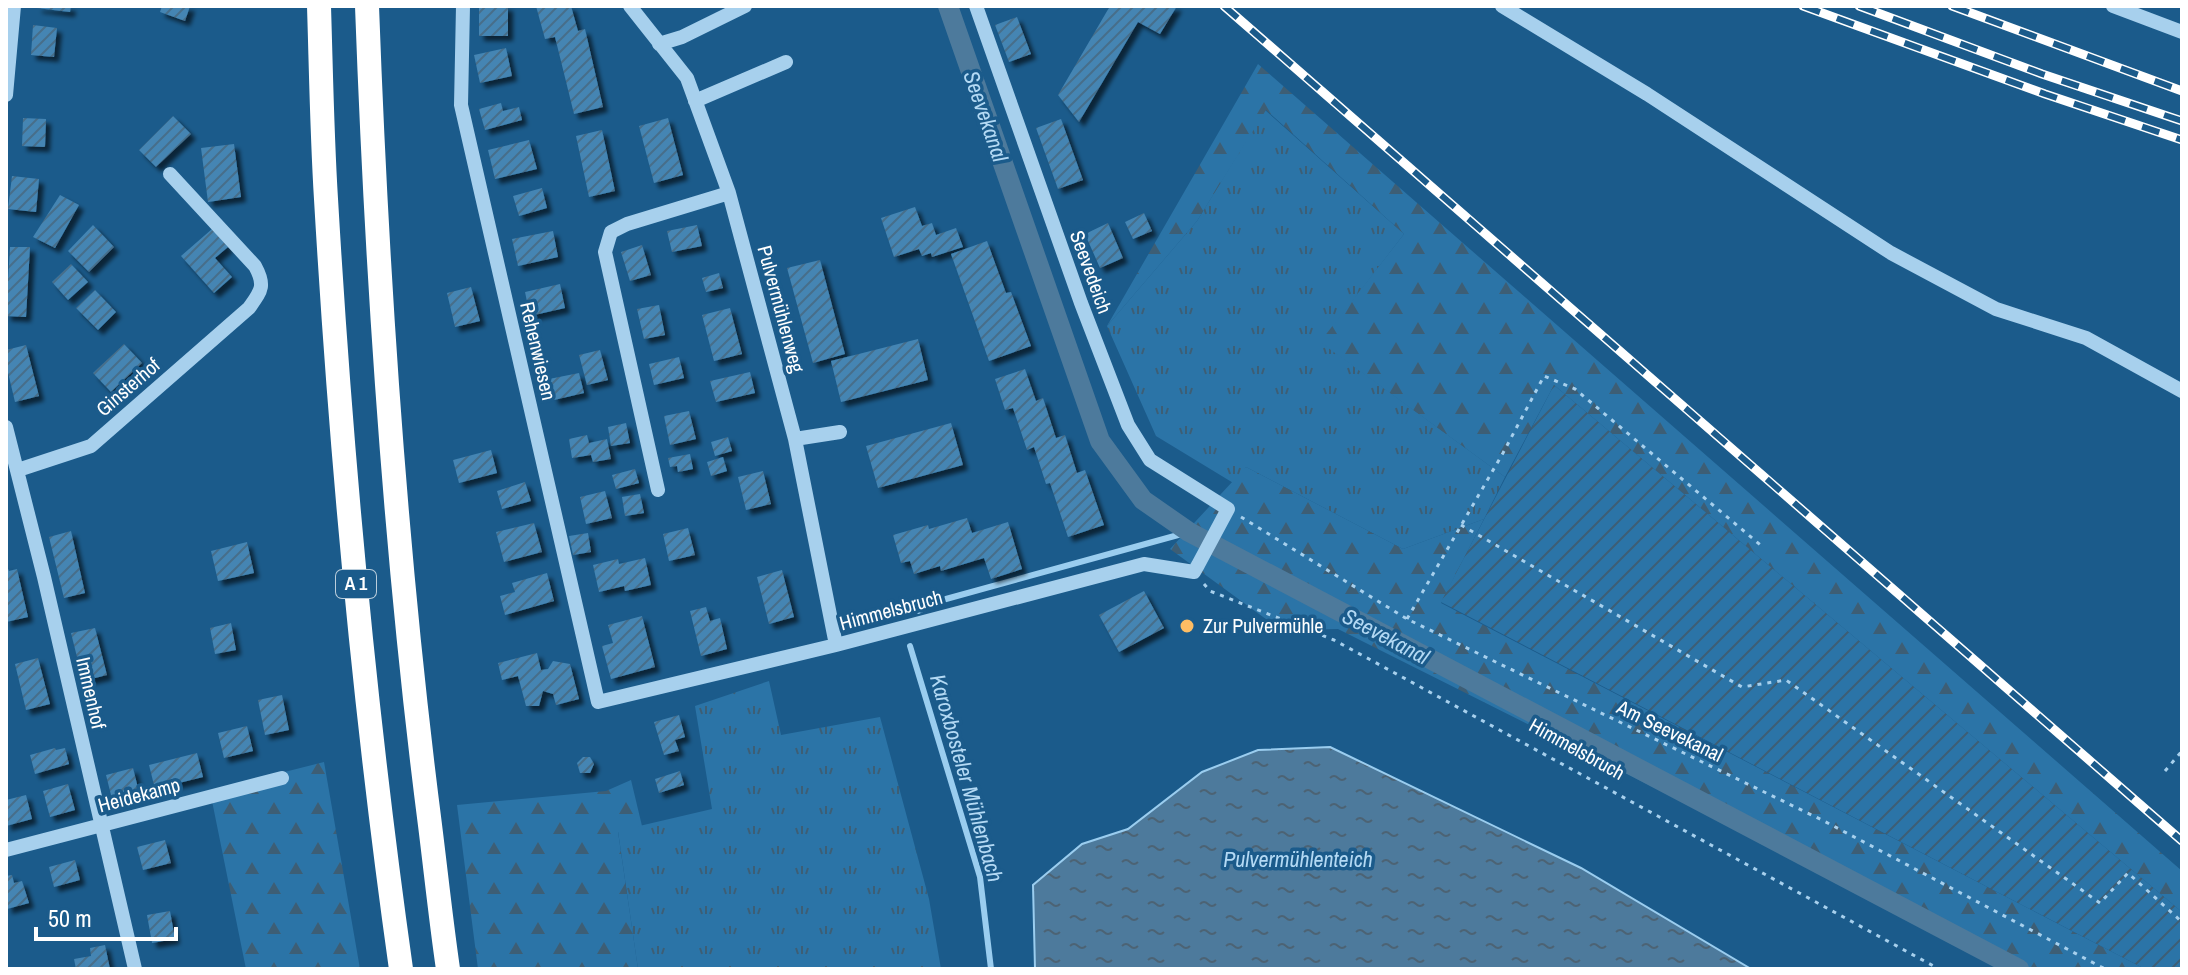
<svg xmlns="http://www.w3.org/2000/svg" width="2188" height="975" viewBox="0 0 2188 975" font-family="'Archivo Narrow',sans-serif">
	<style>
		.grass { fill: url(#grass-tufts) }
		.forest { fill: url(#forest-firs) }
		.garden { fill: url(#garden-furrows) }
		.water { fill: url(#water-ripples); stroke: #9acdef; stroke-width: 2 }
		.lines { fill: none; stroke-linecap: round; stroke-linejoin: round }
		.stream { stroke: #9acdef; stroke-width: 6 }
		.canal { stroke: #4d7a9c; stroke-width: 20 }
		.building { fill: url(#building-hatch); filter: url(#shadow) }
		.path { stroke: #a7d0ed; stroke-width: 3; stroke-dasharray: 4 6; stroke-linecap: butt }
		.minor { stroke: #a7d0ed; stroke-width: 14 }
		.highway { stroke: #fff; stroke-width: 24 }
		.rail-casing { stroke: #fff; stroke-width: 9 }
		.rail { stroke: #1b5b8b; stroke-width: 6; stroke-dasharray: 18; stroke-linecap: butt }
		.poi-dot { fill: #febd64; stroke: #1b5b8b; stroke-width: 3 }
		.labels { text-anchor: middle; stroke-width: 7; stroke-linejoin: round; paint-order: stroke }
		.shield { fill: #1b5b8b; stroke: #bbcedc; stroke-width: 2 }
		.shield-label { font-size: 18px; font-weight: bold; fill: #fff }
		.street-label { font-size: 20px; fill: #fff; stroke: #1b5b8b }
		.poi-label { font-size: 20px; fill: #fff; stroke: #1b5b8b; text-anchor: start }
		.water-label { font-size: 22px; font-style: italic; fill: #b3d9f4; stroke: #1b5b8b }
	</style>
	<defs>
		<pattern id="grass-tufts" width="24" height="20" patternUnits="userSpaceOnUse" patternTransform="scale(2)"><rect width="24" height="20" fill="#2b74a7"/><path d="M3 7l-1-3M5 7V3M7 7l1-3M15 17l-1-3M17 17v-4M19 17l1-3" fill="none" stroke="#3d5e75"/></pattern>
		<pattern id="forest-firs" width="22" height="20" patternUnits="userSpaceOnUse" patternTransform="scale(2)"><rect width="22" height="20" fill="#2b74a7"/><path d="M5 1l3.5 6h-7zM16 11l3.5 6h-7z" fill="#3d5e75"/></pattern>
		<pattern id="garden-furrows" width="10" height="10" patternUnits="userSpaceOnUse" patternTransform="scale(2)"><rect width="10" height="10" fill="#2b74a7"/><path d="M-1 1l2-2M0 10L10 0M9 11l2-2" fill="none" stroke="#3d5e75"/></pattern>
		<pattern id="water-ripples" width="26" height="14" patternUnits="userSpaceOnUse" patternTransform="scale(2)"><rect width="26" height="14" fill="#4d7a9c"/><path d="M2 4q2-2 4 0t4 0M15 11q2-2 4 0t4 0" fill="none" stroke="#4c6374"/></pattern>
		<pattern id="building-hatch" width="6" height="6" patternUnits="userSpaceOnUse" patternTransform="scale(2)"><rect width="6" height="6" fill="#4485b3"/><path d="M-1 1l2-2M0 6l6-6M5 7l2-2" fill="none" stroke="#476e8a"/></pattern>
		<filter id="shadow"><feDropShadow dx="5" dy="5" stdDeviation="2" flood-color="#0009"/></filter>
	</defs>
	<rect width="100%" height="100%" fill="#1b5b8b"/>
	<path class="grass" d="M1265,110L1404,234L1321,342L1505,477L1484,519L1403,549L1246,467L1235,484L1156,436L1107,326L1197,221Z
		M769,681L781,735L880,717L929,899L941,969H638L618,831L712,809L695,706Z"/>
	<path class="forest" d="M1258,64L2182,871V912L1554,385L1505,477L1320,342L1404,234L1266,110L1197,221L1107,326Z
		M1246,467L1403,549L1484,519L1441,603L2145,969H2016L1338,629L1281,630L1170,549Z
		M324,762L360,969H246L210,791Z
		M631,780L642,826L618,832L638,969H478L457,805L606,791Z"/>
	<path class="garden" d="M1554,385L2182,912V969H2145L1441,602Z"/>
	<path class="water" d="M1330,747L1581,868L1751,969H1035L1033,885L1082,844L1128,829L1202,772L1258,750Z"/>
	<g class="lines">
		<path class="stream" d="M918,611L946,599L1189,532
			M910,646L980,877L991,969"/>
		<path class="canal" d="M948,6L1100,441L1143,500L1189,532L2019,969"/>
	</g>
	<path class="building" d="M37,6H71L70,12L37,8Z
		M162,6H190L185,21L160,12Z
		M479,6H508V36H479Z
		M536,6H571L578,31L585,29L603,107L574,114L555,37L545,39Z
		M1110,6H1177L1160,34L1138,22L1079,122L1058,95Z
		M1017,17L1031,54L1009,62L995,25Z
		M33,25L57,28L54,57L31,55Z
		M506,48L512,76L480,83L474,55Z
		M501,103L503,111L519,107L522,120L485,130L479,109Z
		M173,116L191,134L156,167L139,150Z
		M23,118L46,119L45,147L22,146Z
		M668,118L683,175L654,183L639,126Z
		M1061,119L1083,180L1058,189L1036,128Z
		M602,130L615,191L589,197L576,136Z
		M529,140L537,169L495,179L488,150Z
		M234,144L241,197L208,202L201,148Z
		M12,176L39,179L36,212L8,209Z
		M542,188L547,208L519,216L513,196Z
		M60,195L79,205L55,248L33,237Z
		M915,207L922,226L932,223L936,235L956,228L963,247L932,257L931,253L922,256L919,249L894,257L881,218Z
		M1144,213L1152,231L1133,239L1125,222Z
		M1108,223L1123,258L1100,268L1085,234Z
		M93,225L114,247L89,272L68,251Z
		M697,225L702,246L672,252L667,231Z
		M212,229L228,247L215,258L232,277L214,293L181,256Z
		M553,231L558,257L518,266L512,239Z
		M987,241L1006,293L1011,292L1031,346L989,361L951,254Z
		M642,245L651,275L630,281L621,252Z
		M10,247H30L26,317L6,316Z
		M820,260L845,354L813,363L787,268Z
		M71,264L88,282L68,300L52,282Z
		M719,273L723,288L706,292L702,278Z
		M560,284L565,308L530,316L525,292Z
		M471,287L480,321L455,327L447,293Z
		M95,290L116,312L98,330L76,308Z
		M659,305L665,335L644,339L637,309Z
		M730,308L742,354L714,361L702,315Z
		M918,339L928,380L841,402L831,361Z
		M124,344L142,363L111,392L93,373Z
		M26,345L39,396L15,402L6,364V350Z
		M600,350L608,380L587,385L579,355Z
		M679,357L684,378L654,385L649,364Z
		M1025,369L1036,401L1043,398L1056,438L1065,435L1077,473L1085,470L1104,525L1068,537L1050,483L1046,484L1034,447L1027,450L1013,408L1005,410L995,379Z
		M750,372L755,393L716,402L710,381Z
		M579,373L584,393L554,400L549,379Z
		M689,411L696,439L670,445L664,416Z
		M626,423L630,443L611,446L608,427Z
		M951,423L963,465L878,488L866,446Z
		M587,435L589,443L607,439L611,459L593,462L591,455L572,458L569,439Z
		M728,437L732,451L715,456L711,442Z
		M491,450L497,473L459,483L453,460Z
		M690,454L693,469L678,472L677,466L670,467L668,458Z
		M723,457L727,471L711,476L707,462Z
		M635,469L639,483L616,489L612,475Z
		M763,471L771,504L746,510L738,477Z
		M525,482L531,501L502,509L497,491Z
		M605,491L612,518L586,524L580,497Z
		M640,494L644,513L625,516L622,497Z
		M967,518L972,533L1008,522L1022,569L991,579L984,558L941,571L940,566L914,574L910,561L901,563L893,535L928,525L929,529Z
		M534,523L542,552L504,562L496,532Z
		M688,528L695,555L669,561L663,534Z
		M71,531L85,593L64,598L49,537Z
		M588,533L591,552L573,555L569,536Z
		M247,542L254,573L218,581L211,551Z
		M645,558L651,585L625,591L624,586L599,592L593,565L618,559L619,564Z
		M6,564L9,571L17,569L28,617L6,622Z
		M782,570L794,617L769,624L757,577Z
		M547,573L554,601L505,615L500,596L515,592L512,583Z
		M1144,591L1164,628L1119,652L1099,615Z
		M706,607L710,621L720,618L727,649L701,656L690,611Z
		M642,616L655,667L611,679L602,646L613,643L608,625Z
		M231,623L236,650L215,654L210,628Z
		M95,628L107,675L83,681L71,633Z
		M537,653L541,670L548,669L553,661L570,664L579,699L556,705L553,694L543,691L539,706H526L518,676L502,680L498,663Z
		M38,658L50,704L26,710L15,664Z
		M282,695L289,730L265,735L258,700Z
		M679,715L685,737L675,740L679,751L664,755L654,722Z
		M247,726L253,751L224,758L218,733Z
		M55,748L56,750L65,748L69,764L35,774L30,755Z
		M197,753L203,777L155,789L149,765Z
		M583,757H590L594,764L590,773H580L577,763Z
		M133,768L139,792L112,799L106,775Z
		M680,771L684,785L659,793L655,779Z
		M68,784L75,810L50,817L43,791Z
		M26,795L32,819L6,826V800Z
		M165,840L171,863L143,870L137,847Z
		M75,860L80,880L54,887L49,867Z
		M12,875L14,883L22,881L29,903L7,909L6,876Z
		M170,911L175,939L152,943L147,915Z
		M105,945L110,969H76L74,959L91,956L90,948Z"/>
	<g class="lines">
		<path class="path" d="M1241,517L1407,619L1822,820L2105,969
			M1461,525L1742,687L1786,680L2100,903L2128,873L2182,922
			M1204,584L1210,591L1334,640L1939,969
			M1407,619L1503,453L1544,376L1575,389L1764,548
			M2165,771L2182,751"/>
		<path class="minor" d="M463,6L461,105L598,702L836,645L1144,564L1194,572L1198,565L1228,509L1150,460L1128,425L1081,303L976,6
			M630,6L687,78L729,193L795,439L836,645
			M1502,6L1647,94L1891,253L1996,309L2086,338L2182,391
			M2113,6L2182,32
			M659,44L682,37L745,6
			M6,95L14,6
			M695,101L786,62
			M6,427L44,577L135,969
			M795,439L840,432
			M18,470L91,446L249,308C261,291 266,286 255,266L170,174
			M658,490L605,252L611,232L627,224L729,193
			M6,850L282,778"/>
		<path class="highway" d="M319,6C321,70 322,135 326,199C341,456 365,714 401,969
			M367,6C377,280 395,553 430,825C436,873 441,921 448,969"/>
		<g class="rail-casing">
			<path id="rail" d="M1224,6L2182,841
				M1803,6L2045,94L2182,140
				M1859,6L2042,74L2182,121
				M1952,6L2182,91"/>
		</g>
		<use href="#rail" class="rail"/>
	</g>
	<circle class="poi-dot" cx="1187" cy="626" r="8"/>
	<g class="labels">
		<rect class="shield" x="336" y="570" width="40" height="28" rx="6"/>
		<g class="shield-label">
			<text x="356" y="590">A 1</text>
		</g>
		<g class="street-label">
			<text transform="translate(1091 272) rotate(70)" y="7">Seevedeich</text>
			<text transform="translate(781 309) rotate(75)" y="7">Pulvermühlenweg</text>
			<text transform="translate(538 351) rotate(77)" y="7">Rehenwiesen</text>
			<text transform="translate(128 387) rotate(-41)" y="7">Ginsterhof</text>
			<text transform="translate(891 610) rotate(-15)" y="7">Himmelsbruch</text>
			<text transform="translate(91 693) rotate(77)" y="7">Immenhof</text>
			<text transform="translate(1670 731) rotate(26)" y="7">Am Seevekanal</text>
			<text transform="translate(1577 749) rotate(29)" y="7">Himmelsbruch</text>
			<text transform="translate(139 795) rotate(-15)" y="7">Heidekamp</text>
		</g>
		<g class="poi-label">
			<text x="1203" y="633">Zur Pulvermühle</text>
		</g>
		<g class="water-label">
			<text transform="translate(986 116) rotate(71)" y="8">Seevekanal</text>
			<text transform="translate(1386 636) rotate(28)" y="8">Seevekanal</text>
			<text transform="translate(967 778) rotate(74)" y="8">Karoxbosteler Mühlenbach</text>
			<text x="1298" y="867">Pulvermühlenteich</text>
		</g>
	</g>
	<rect width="2188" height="975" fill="none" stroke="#ffffff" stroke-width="16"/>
	<path d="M36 927v12h140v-12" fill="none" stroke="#ffffff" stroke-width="4"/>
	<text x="48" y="927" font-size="24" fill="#ffffff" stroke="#1b5b8b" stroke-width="6" paint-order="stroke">50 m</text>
</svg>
